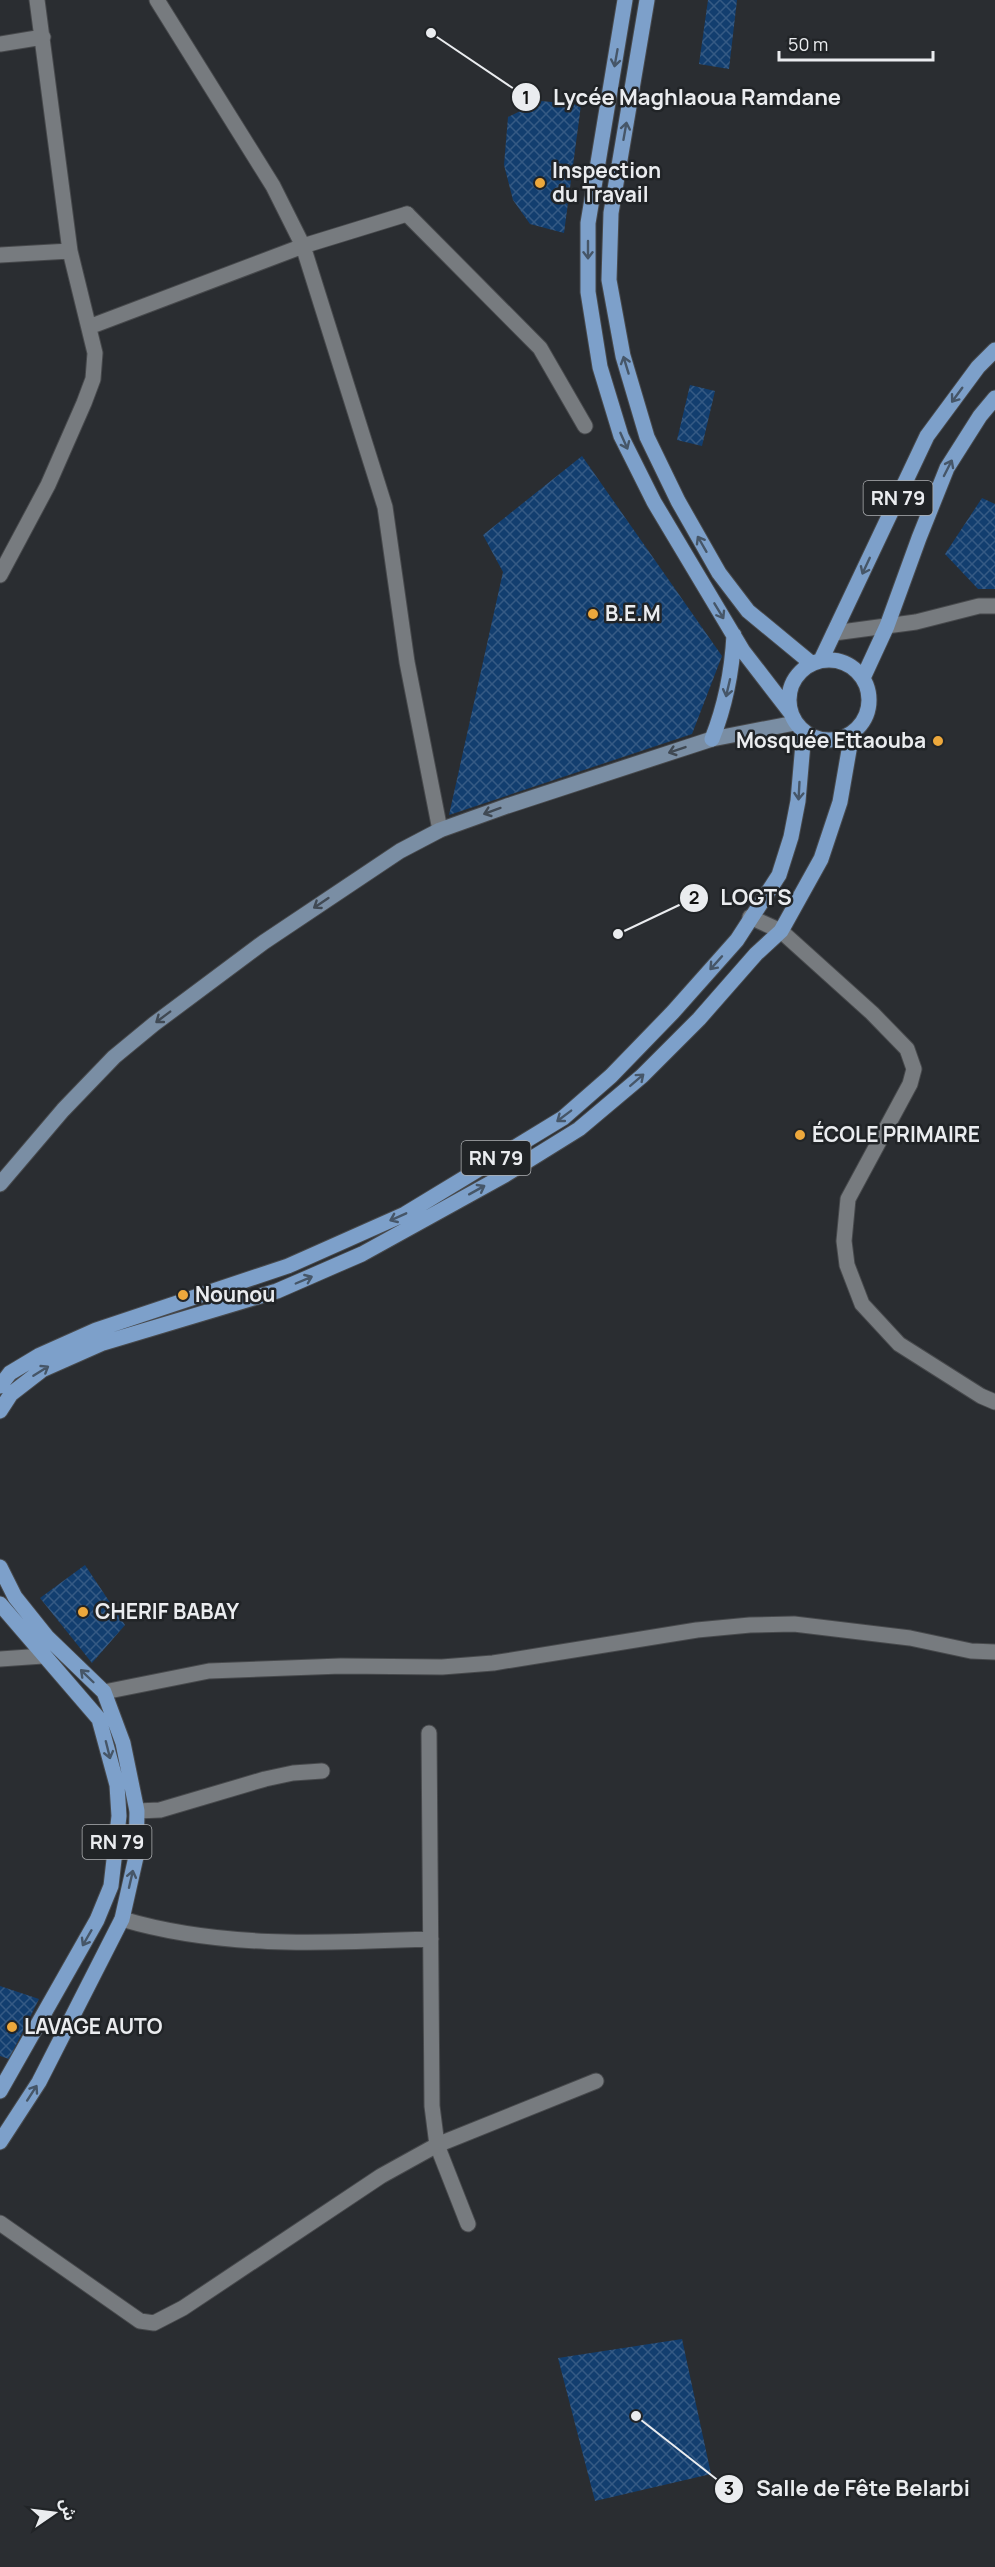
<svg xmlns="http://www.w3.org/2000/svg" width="995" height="2567" viewBox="0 0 995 2567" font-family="Manrope,'Noto Sans Arabic',sans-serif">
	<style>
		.building { fill: url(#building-cross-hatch) }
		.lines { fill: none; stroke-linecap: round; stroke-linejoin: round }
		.pedestrian-casing { stroke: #47494c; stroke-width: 17 }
		.minor-casing { stroke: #47494c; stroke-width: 17 }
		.tertiary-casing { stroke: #47494c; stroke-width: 17 }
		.secondary-casing { stroke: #47494c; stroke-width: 17 }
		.primary-casing { stroke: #47494c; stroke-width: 17 }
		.pedestrian { stroke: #777b7f; stroke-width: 15 }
		.minor { stroke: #777b7f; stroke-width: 15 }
		.tertiary { stroke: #777b7f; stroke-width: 15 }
		.secondary { stroke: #7a8ea4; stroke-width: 15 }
		.primary { stroke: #7da0ca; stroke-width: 15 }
		.oneway { stroke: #465668 }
		.oneway2 { stroke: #404953 }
		.poi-dot { fill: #eda83c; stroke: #212427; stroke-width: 2 }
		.labels { text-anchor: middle; stroke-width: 5; stroke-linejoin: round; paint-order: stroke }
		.shield { fill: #212427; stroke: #aeb0b3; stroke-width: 1.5 }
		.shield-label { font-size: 20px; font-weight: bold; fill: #eaecef }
		.poi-label { font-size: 21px; font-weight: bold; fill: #eaecef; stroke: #212427; text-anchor: start }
		.leader { fill: none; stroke: #eaecef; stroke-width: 2 }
		.callout-dot { fill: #eaecef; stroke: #212427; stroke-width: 2 }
		.mark-label { font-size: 18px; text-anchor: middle; font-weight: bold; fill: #111 }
		.callout-label { font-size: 22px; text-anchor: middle; font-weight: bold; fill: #eaecef; stroke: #212427; stroke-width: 5; stroke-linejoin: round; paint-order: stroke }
	</style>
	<defs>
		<pattern id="building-cross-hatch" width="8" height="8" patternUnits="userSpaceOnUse" patternTransform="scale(1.5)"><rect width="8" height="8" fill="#123e6f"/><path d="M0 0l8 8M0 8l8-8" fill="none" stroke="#355a84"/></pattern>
	</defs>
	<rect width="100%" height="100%" fill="#2a2d31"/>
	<path class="building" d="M708,0H737L729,69L699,64Z
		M541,101L581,105L564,233L530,224L513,200L504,165L508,117Z
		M690,385L715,391L702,446L677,440Z
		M582,456L722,656L692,734L449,815L503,572L483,535Z
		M982,498L995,504V589H978L945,554Z
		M85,1565L125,1625L92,1663L40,1598Z
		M0,1986L39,1999L9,2059L0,2056Z
		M682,2339L711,2474L595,2501L558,2358Z"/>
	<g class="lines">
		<g class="pedestrian-casing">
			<path id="pedestrian" d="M407,214L540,348L585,426"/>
		</g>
		<g class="minor-casing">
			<path id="minor" d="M157,0L273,186L303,246L385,507L407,662L440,830
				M0,44L43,37
				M0,255L70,251
				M89,327L303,246L407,214
				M0,575L48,485L84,403L93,379L95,353L70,251L37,0
				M834,633L916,622L979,606H995
				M750,917L781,931L872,1013L907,1049L914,1069L910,1084L848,1199L844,1241L847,1265L862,1304L899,1344L981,1396L995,1402
				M104,1692L209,1671L341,1666L442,1667L493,1663L697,1630L750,1625L794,1624L910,1638L971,1651L995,1652
				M429,1733L432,2106L437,2145L468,2224
				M137,1811L160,1810L265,1779L293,1773L322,1771
				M122,1919C222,1949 328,1943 431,1939
				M0,2223L140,2321L154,2323L183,2308L381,2176L437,2145L596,2081"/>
		</g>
		<g class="tertiary-casing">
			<path id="tertiary" d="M0,1659L43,1656"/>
		</g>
		<g class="secondary-casing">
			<path id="secondary" d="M0,1184L63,1110L114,1057L154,1024L264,942L400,851L440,830L507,806L712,739L795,723"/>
		</g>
		<g class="primary-casing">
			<path id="primary" d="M625,0L588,223V292L600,367L621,436L654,502L743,651L790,712
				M647,0L611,213L609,280L623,356L647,437L678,501L719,573L748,611L811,663
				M789 700a40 40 0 1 1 80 0a40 40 0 1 1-80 0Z
				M821,660L927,436L978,367L995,350
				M863,678L887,626L919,538L947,468L980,416L995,398
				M712,739C726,704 732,672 734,635
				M0,1386L10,1373L40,1355L96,1330L288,1266L405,1214L563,1118L611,1076L673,1012L737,940L779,875L791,837L798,801L804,732
				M0,1411L11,1394L42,1370L103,1343L277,1291L362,1254L505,1175L579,1129L642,1076L699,1019L756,954L781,931L821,859L840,802L852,733
				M0,1567L15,1597L47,1637L104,1692L123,1743L137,1811L136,1857L122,1919L39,2082L0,2142
				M0,1604L99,1719L117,1785L119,1816L111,1886L97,1920L0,2091"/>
		</g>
		<use href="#pedestrian" class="pedestrian"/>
		<use href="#minor" class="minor"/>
		<use href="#tertiary" class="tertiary"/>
		<use href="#secondary" class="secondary"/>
		<use href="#primary" class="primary"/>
	</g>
	<defs><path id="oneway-shaft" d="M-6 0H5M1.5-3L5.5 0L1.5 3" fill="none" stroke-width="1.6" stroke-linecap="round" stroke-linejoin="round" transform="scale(1.5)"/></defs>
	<g class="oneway">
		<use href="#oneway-shaft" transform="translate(616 58) rotate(100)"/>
		<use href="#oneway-shaft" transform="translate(625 131) rotate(-80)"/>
		<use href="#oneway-shaft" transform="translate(588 250) rotate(90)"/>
		<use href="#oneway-shaft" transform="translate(626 365) rotate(-107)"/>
		<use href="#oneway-shaft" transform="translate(957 395) rotate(126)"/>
		<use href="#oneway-shaft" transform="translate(624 441) rotate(66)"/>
		<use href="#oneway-shaft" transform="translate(948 468) rotate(-63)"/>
		<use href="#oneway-shaft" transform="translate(702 544) rotate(-120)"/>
		<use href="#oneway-shaft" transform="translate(866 566) rotate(115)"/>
		<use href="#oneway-shaft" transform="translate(719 611) rotate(59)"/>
		<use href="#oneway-shaft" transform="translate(728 688) rotate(103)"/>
		<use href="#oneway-shaft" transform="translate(799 791) rotate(93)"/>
		<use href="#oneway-shaft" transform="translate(716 963) rotate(132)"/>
		<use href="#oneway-shaft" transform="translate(637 1080) rotate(-41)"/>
		<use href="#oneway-shaft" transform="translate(564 1116) rotate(143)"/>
		<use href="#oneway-shaft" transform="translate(477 1190) rotate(-29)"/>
		<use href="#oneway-shaft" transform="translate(398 1217) rotate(156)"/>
		<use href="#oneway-shaft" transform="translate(304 1280) rotate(-23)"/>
		<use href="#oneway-shaft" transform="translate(41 1371) rotate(-32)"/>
		<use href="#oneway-shaft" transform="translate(87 1676) rotate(-136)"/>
		<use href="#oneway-shaft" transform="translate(108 1750) rotate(76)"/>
		<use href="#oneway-shaft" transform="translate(131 1879) rotate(-77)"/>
		<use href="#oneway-shaft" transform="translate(87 1938) rotate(120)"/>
		<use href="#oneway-shaft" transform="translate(32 2093) rotate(-57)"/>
	</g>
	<g class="oneway2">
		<use href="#oneway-shaft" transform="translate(677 750) rotate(161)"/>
		<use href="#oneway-shaft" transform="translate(492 811) rotate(160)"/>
		<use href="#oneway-shaft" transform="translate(321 903) rotate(146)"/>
		<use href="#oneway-shaft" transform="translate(163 1017) rotate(143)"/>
	</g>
	<g class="poi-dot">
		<circle cx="540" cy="183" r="6"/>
		<circle cx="593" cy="614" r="6"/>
		<circle cx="938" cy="741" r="6"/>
		<circle cx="800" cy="1135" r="6"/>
		<circle cx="183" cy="1295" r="6"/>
		<circle cx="83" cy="1612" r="6"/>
		<circle cx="12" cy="2027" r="6"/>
	</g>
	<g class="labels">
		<g class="shield">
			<rect x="863.5" y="481" width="69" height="34" rx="4.5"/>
			<rect x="461.5" y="1141" width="69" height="34" rx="4.5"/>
			<rect x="82.5" y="1825" width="69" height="34" rx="4.5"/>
		</g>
		<g class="shield-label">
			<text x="898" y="505">RN 79</text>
			<text x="496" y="1165">RN 79</text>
			<text x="117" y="1849">RN 79</text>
		</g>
		<g class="poi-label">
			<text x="552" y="178">Inspection<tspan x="552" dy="24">du Travail</tspan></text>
			<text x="605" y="621">B.E.M</text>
			<text x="926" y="748" text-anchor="end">Mosquée Ettaouba</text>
			<text x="812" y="1142">ÉCOLE PRIMAIRE</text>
			<text x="195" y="1302">Nounou</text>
			<text x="95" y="1619">CHERIF BABAY</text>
			<text x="24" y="2034">LAVAGE AUTO</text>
		</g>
	</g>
	<path class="leader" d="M431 33L526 97M618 934L694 898M636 2416L729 2489"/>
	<g class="callout-dot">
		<circle cx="431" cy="33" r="6"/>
		<circle cx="618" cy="934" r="6"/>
		<circle cx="636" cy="2416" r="6"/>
		<circle cx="526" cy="97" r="15"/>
		<circle cx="694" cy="898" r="15"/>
		<circle cx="729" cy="2489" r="15"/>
	</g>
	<g class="mark-label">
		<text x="526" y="104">1</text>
		<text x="694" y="904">2</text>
		<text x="729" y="2495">3</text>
	</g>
	<g class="callout-label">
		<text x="697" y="105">Lycée Maghlaoua Ramdane</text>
		<text x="756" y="905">LOGTS</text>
		<text x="863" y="2496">Salle de Fête Belarbi</text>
	</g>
	<g transform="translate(54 2513) rotate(76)" stroke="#212427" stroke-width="4.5" paint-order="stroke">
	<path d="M0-4.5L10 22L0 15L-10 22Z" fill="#eaecef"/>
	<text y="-9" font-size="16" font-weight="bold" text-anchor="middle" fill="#eaecef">ش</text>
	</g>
	<path d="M779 51v9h154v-9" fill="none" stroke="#eaecef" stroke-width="3"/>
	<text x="788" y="51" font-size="18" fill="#eaecef" stroke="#212427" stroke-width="4.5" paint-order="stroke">50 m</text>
</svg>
